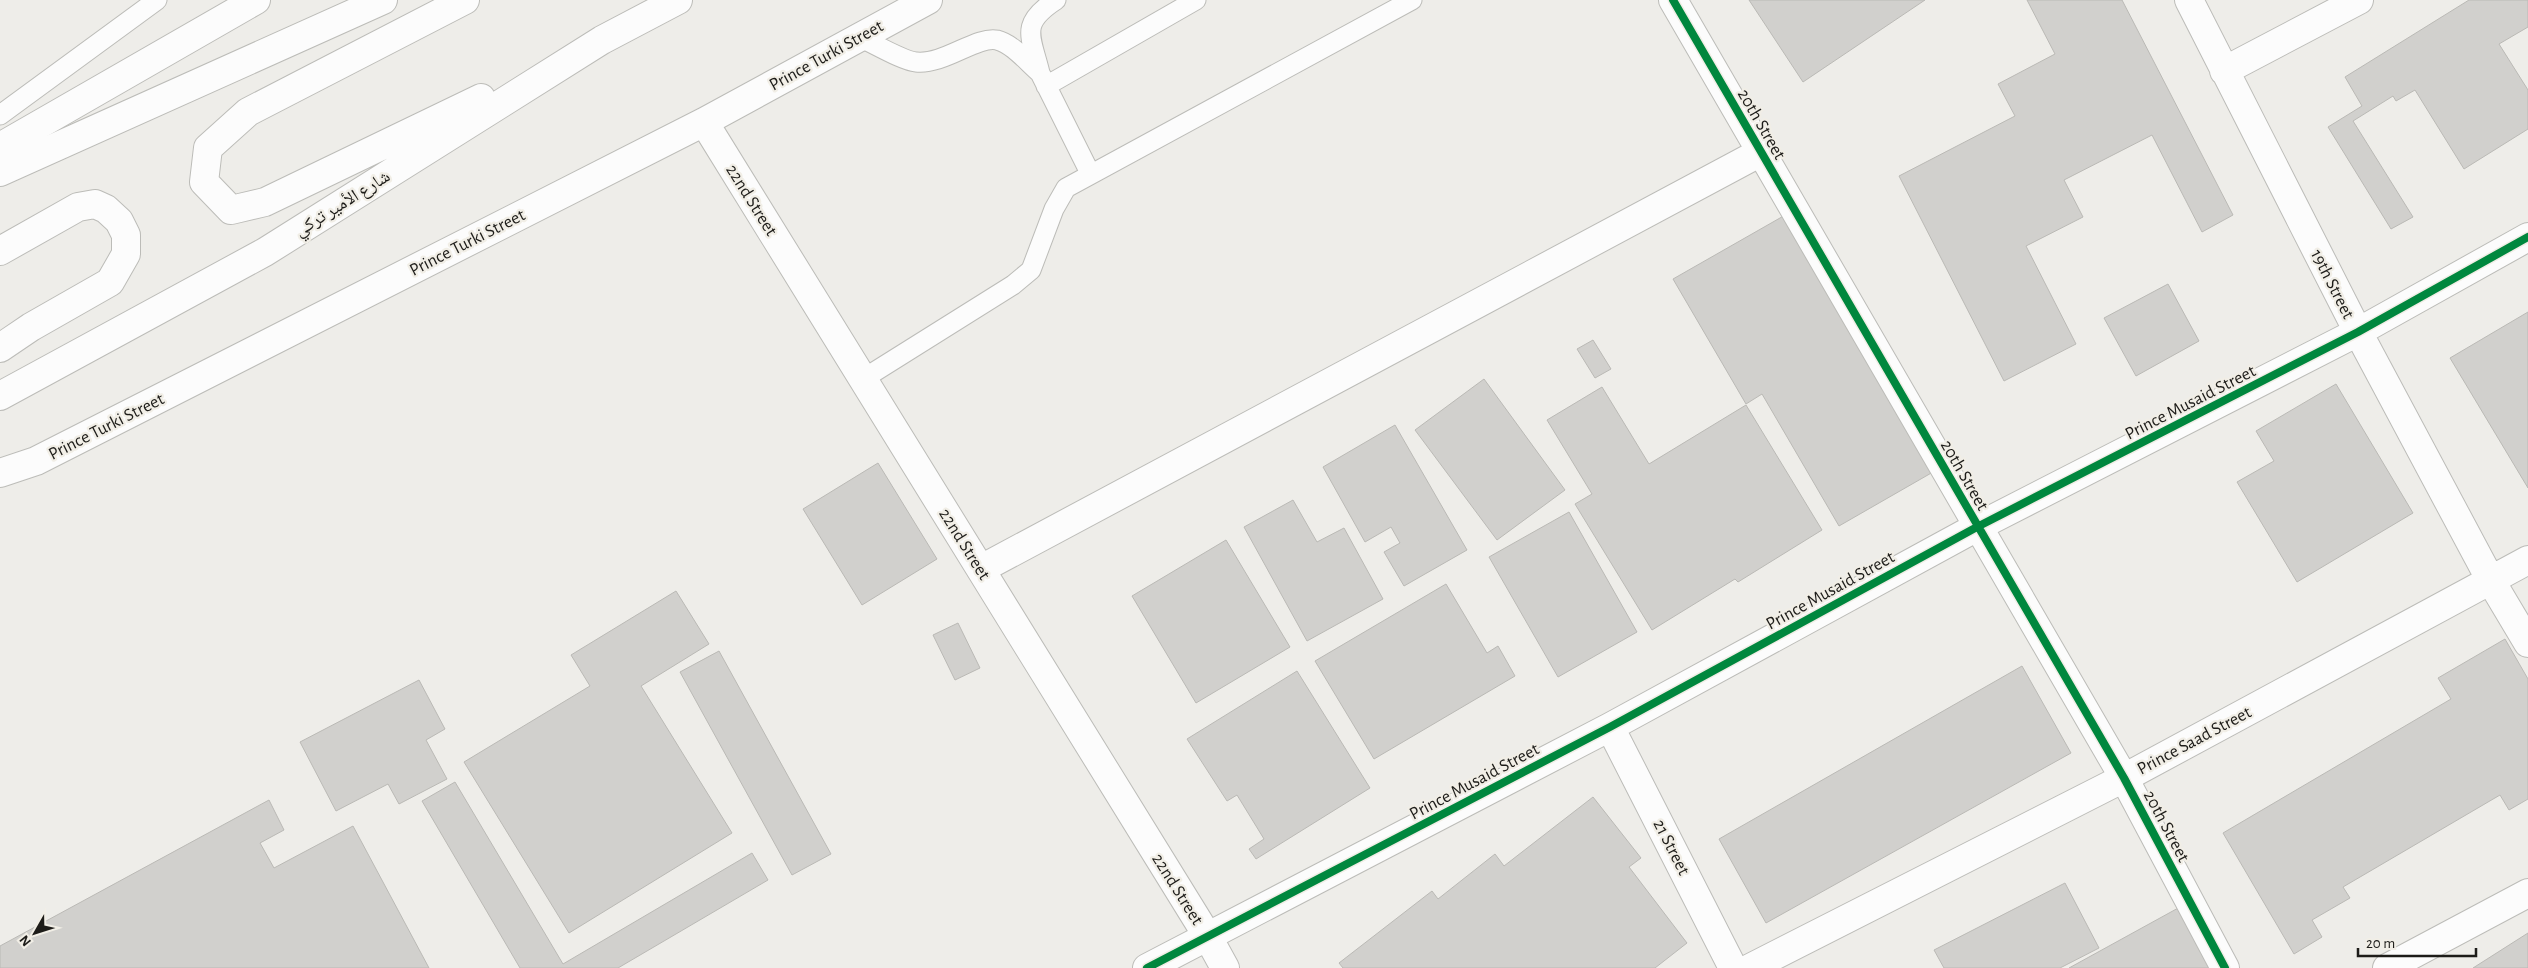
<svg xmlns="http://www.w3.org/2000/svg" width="2528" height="968" viewBox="0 0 2528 968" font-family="'Alegreya Sans','Noto Naskh Arabic',sans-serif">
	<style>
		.building { fill: #d1d0cd; stroke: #bab9b5 }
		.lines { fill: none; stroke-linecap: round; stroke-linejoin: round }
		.lane-casing { stroke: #bcbcb8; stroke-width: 21 }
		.street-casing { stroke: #bcbcb8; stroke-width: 30 }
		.secondary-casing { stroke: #bcbcb8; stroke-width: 30 }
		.primary-casing { stroke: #bcbcb8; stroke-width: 30 }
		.lane { stroke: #fcfcfc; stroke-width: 19 }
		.street { stroke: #fcfcfc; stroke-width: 28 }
		.secondary { stroke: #fcfcfc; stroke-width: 28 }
		.primary { stroke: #fcfcfc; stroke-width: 28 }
		.cycleway-casing { stroke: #f1eee6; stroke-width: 11 }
		.cycleway { stroke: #00873e; stroke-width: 8 }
		.labels { text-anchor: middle; stroke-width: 4.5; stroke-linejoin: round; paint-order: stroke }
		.street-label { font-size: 18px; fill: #1d1c19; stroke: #f1eee6 }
	</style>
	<rect width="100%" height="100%" fill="#eeede9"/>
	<path class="building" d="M1749,0H1925L1803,82Z
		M2027,0H2122L2233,215L2202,232L2152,135L2064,180L2083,217L2026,246L2076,344L2004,381L1899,176L2015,116L1998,84L2055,54Z
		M2469,0H2528V27L2499,44L2528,90V129L2464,169L2415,90L2396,101L2393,96L2353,121L2413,217L2391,229L2328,127L2362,106L2345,77Z
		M1787,214L1940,468L1839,526L1762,394L1746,404L1673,279Z
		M2168,284L2199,341L2136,376L2104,318Z
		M2528,312V488L2450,358Z
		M1593,340L1611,369L1595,378L1577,349Z
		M1484,379L1565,490L1497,540L1415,430Z
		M2336,384L2413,513L2297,582L2237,482L2274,461L2256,431Z
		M1602,387L1649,464L1746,405L1822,530L1738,582L1735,579L1652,630L1575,504L1592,494L1547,420Z
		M1395,425L1467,550L1404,586L1384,552L1400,543L1391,527L1365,542L1323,467Z
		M878,463L937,559L862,605L803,509Z
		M1293,500L1317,542L1344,528L1383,599L1307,641L1244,527Z
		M1569,512L1637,632L1558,677L1489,557Z
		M1226,540L1290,647L1196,703L1132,596Z
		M1446,584L1487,653L1498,646L1515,676L1374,759L1315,661Z
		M676,591L709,644L641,686L732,833L569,933L464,762L590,686L571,655Z
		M958,623L980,668L955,680L933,635Z
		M2505,639L2528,679V799L2509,810L2500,795L2343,887L2350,898L2312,920L2322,937L2294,954L2223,833L2451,699L2438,678Z
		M719,651L831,854L792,875L680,672Z
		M2022,666L2071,753L1766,923L1719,839Z
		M1297,671L1370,788L1256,859L1249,849L1264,839L1237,795L1227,801L1187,739Z
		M419,680L445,729L426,740L447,779L399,804L388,784L336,811L300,742Z
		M455,782L563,964L752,853L768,880L618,968H520L422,801Z
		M1593,797L1641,858L1629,867L1687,943L1655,968H1343L1339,963L1432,891L1438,899L1495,854L1504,866Z
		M269,800L284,830L260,843L274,868L353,826L429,968H0V946Z
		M2065,883L2099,948L2060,968H1944L1934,950Z
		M2180,907L2214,968H2069Z
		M2528,933V968H2473Z"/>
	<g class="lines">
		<g class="lane-casing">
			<path id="lane" d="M859,37C873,43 903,61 916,62C944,65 976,36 997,40C1013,44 1028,63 1040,73C1031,36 1019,24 1056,0
				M1041,75L1090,173
				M1046,86L1196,0
				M0,115L157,0
				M863,379L1013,285L1031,270L1054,209L1066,188L1412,0"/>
		</g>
		<g class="street-casing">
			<path id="street" d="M1673,0L2124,778L2225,968
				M2189,0L2358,332L2491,581L2528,643
				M2224,71L2359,0
				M981,569L1761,152
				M1610,727L1733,968
				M1147,968L1610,727L1977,527L2358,332L2528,237
				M1750,968L2124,778L2528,560
				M2387,968L2528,893"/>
		</g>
		<g class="secondary-casing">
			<path id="secondary" d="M704,122L1208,937L1225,968
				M0,147L256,0
				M0,473L36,461L704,122L928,0"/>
		</g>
		<g class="primary-casing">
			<path id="primary" d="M465,0L248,112L208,148L204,182L231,210L265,202L481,98
				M0,172L383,0
				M0,251L78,207L95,204L106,209L119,221L126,235V254L110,282L31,327L0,348
				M0,396L265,252L602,40L678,0"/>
		</g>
		<use href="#lane" class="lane"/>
		<use href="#street" class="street"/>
		<use href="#secondary" class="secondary"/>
		<use href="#primary" class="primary"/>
		<g class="cycleway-casing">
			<path id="cycleway" d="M1673,0L2124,778L2225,968
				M1147,968L1610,727L1977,527L2358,332L2528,237"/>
		</g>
		<use href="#cycleway" class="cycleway"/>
	</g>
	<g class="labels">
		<g class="street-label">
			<text transform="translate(826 55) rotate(-29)" y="6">Prince Turki Street</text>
			<text transform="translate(1762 124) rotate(60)" y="6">20th Street</text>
			<text transform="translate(752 200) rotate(58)" y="6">22nd Street</text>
			<text transform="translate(342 203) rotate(-32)" y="6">شارع الأمير تركي</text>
			<text transform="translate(467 242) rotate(-27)" y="6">Prince Turki Street</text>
			<text transform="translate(2333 284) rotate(63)" y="6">19th Street</text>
			<text transform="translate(2190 402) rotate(-27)" y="6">Prince Musaid Street</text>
			<text transform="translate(106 426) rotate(-27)" y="6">Prince Turki Street</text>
			<text transform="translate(1965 475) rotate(60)" y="6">20th Street</text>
			<text transform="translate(965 544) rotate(58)" y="6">22nd Street</text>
			<text transform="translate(1830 590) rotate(-29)" y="6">Prince Musaid Street</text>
			<text transform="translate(2194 740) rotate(-28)" y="6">Prince Saad Street</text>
			<text transform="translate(1474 781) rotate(-28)" y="6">Prince Musaid Street</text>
			<text transform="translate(2167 826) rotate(62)" y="6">20th Street</text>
			<text transform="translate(1672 847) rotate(63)" y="6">21 Street</text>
			<text transform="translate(1178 889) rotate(58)" y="6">22nd Street</text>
		</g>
	</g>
	<g transform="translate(35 933) rotate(231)" stroke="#f1eee6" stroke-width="4" paint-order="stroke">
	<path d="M0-4L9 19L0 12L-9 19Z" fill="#1d1c19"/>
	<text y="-8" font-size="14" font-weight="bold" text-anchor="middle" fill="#1d1c19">N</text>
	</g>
	<path d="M2358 948v8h118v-8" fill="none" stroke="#1d1c19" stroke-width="2.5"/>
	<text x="2366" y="948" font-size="15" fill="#1d1c19" stroke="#f1eee6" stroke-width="4" paint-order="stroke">20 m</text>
</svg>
